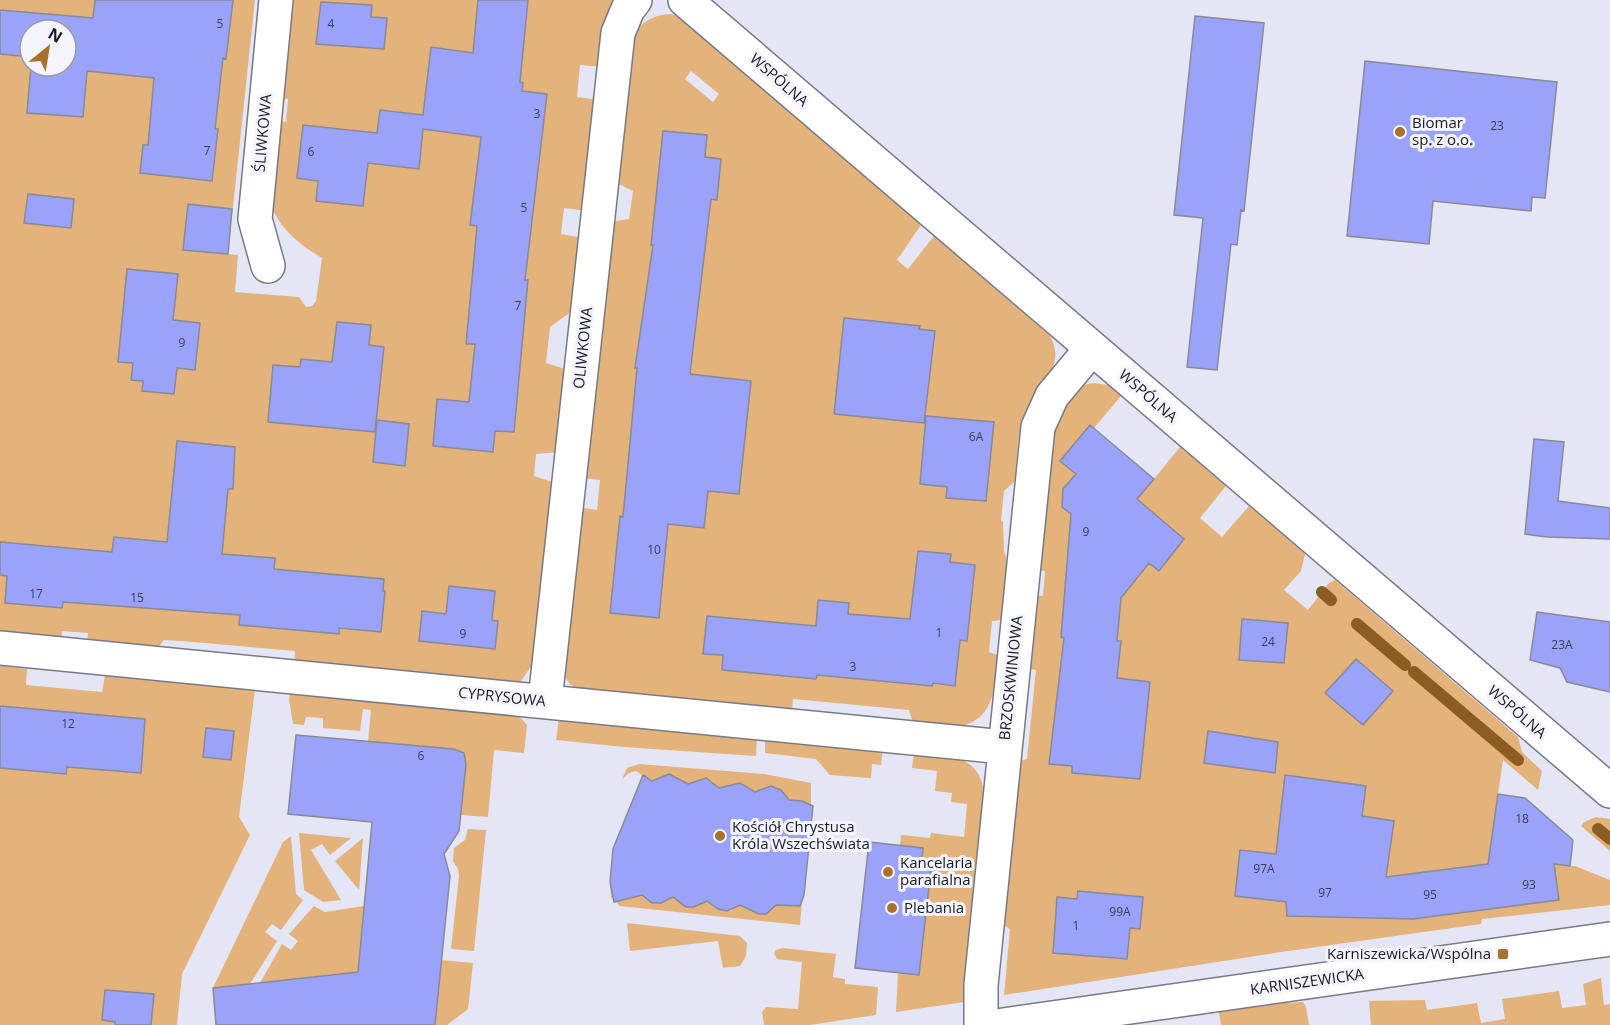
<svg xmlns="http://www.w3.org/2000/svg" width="1610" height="1025" viewBox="0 0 1610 1025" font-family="'Open Sans',sans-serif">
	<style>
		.green { fill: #e4b27b; fill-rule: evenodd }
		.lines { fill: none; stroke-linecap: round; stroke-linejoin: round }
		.stream { stroke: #8b5d22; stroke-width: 12 }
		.building { fill: #9aa2fa; stroke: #888a96; stroke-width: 1.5 }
		.minor-casing { stroke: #777986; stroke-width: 36 }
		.minor { stroke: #fff; stroke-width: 33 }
		.poi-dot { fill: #a8712d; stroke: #f3f4fd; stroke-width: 2 }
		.labels { text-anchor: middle; stroke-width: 6; stroke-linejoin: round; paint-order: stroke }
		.number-label { font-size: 12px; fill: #3a3c56 }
		.street-label { font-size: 15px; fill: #1a1a1f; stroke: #f3f4fd }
		.poi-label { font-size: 15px; fill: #1a1a1f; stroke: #f3f4fd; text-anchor: start }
	</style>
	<rect width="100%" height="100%" fill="#e4e6f5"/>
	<path class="green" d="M0,0H255L228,254L238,255L235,292L299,297L306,307L312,306L316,301L322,258C300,245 278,228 270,202L279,121L286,122L288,99L280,98L292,0H613L603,67L580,65L577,97L599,100L587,211L564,208L561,234L583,238L576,308L550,327L546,363L568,370L559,452L536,454L534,476L556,483L534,662L521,681L515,684L294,665L295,651L181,641L164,640L155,651L87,644L88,633L62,631L61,642L0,637ZM30,30H66V66H30Z
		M671,14L677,16L921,225L897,260L908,269L934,236L1050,336C1069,370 1032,389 1022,420C1017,439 1017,462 1015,481L1004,491L1001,520L1003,522L1004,551L1008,564L1002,620L992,621L989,652L998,655C995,684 996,717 962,726L913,723L909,710L793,699L792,712L579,691L570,684L561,672L577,507L597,510L600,480L582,478L609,222L629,219L633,191L615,182L634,34C644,20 654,15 671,14ZM691,71L719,94L713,102L685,79Z
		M1094,383L1108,385L1121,396L1094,428L1090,425L1060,461L1063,463L1154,479L1180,447L1226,486L1200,518L1222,537L1249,506L1305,554L1301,571L1284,590L1308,610L1329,583L1335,580L1518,737L1522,752L1542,771L1538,790L1503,760L1498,794L1542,847L1569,866H1575L1610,880V905L1482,919L1481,924L1281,952L1004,995L1010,929L1002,924L1019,761L1027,759L1036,670L1027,668L1035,595L1043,596L1045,571L1037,570C1041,526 1040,421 1073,392C1079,386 1086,384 1094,383Z
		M0,666L27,669L26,685L102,692L105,676L255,689L239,817L250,835L182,974L177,1025H0Z
		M290,692L519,716L527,725L524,753L494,750L488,817L461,815L368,742L371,710L363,709L360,731L323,728V718L306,717L304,725L293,724L289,700Z
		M559,718L757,738L756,756L624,747L556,740Z
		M765,738L883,749L881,765L872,764L871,778L830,775L816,759L765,753Z
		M914,753C945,756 979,752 984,793L964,1002L896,1012L898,973L919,974L932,861L922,859L923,848L900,845L901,835L930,838L931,833L964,837L967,804L951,802L952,793L935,791L937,771L912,768Z
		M639,764L764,774L811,783V806L802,801L782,799L780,790L773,787L761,790L760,797L738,783L715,791L705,779C698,780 694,781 692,789L670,775L661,777L658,785L636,771L629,773L622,779L627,768Z
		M1596,817L1610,819V851L1581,826L1584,822Z
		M468,829L486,830L474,951L451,949L459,876L458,869L453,861L454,848L465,840Z
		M299,833L351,838L330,855L322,844L311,850L341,900L323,902L304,890Z
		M291,836L296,894L303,900L281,930L272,924L265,932L277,941L250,984L213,988L283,842Z
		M363,838L359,890L335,861Z
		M610,881L634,889L651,902L656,903L668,893C678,894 693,893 702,897C711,901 733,925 736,900C746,906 751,914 763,914L771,904L793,906L802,901L800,925L620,906L611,897Z
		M314,906L325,912L364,906L354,1007L346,1008L342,973L260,983L282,944L291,950L298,941L289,934Z
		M627,923L740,936L747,943L746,956L740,966L723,968L718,941L630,951Z
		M783,948L836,954L833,977L845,979V984L878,987L876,1015L810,1025H764L762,1012L766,1007L798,1009L802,962L777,959L774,953L776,950Z
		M441,960L473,963L468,1009L447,1025H435Z
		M1601,978L1604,1005L1610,1004V1025H1371L1369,1001L1425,1000L1427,1010L1477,1003L1481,1023L1505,1019L1502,999L1559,991L1562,1008L1586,1005L1583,984Z
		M1303,1002L1306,1007L1309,1025H1221L1219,1012L1285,1003Z"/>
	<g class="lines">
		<path class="stream" d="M1322,592L1331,600
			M1357,624L1405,665
			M1414,672L1518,760
			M1598,829L1610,839"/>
	</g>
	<path class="building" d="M95,0H233L226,59L223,58L215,129H218L212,181L140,173L143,145H148L154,78L87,71L83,117L27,113L31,66H66V30H30V57L0,54V10L93,18Z
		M478,0H528L520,82L523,83L522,91L547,94L525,280H528L514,432L495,431L493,452L433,446L437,399L469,402L475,344H466L477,226L470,225L481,137L423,129L419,169L368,163L363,206L316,201L318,181L297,178L303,125L377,133L380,110L423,115L431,47L473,53Z
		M321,2L372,5L371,17L387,18L384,49L316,44Z
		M1195,16L1264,23L1244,211L1241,210L1237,245L1231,244L1217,370L1187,367L1203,218L1174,215Z
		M1365,61L1557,82L1545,198L1532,197L1531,211L1433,201L1429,244L1347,236Z
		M663,131L707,135L705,157L721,159L717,200L711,199L690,374L751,381L739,494L708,491L704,528L668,524L659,618L610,613L620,516L623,517L637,368H635L653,245H651Z
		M28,194L74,199L71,228L24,223Z
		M188,204L232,209L228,254L183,250Z
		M127,269L178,274L173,320L200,323L195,370L177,368L174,394L142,391L143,381L131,380L133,363L118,362Z
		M844,318L920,326L919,329L935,331L924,423L834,414Z
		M337,322L371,325L369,345L384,347L375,432L268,422L273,365L300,367L301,359L332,362Z
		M926,416L994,422L986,501L946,498L947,487L920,484Z
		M377,420L409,424L405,466L373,462Z
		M1090,425L1154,479L1137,499L1184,539L1159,571L1149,563L1121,598L1117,641H1121L1117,678L1150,682L1140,779L1072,773V766L1049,764L1064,638L1061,637L1071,514L1062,507L1063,489L1076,474L1060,461Z
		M1534,439L1564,442L1558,501L1610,508V539L1547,537L1525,534Z
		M177,441L235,447L233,489H228L222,554L275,558L274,569L384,579L383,591H385L381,632L339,628V634L239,625L240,615L63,602L62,608L5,603L7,576L0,575V542L112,552L114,537L167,542Z
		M918,551L951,554L950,562L975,565L967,641L960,640L955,686L933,683L932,686L817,675L816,679L722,670L723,655L703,654L707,616L816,626L818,600L849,603L848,614L910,619Z
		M449,586L495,591L492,620L498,621L495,649L419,641L422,611L446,614Z
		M1537,612L1610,622V692L1567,682L1560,668L1530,660Z
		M1242,619L1288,623L1284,663L1239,660Z
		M1356,659L1393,691L1363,725L1325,693Z
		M0,706L145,719L141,773L67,767L66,774L0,768Z
		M206,728L234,731L231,760L203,757Z
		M1208,731L1278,742L1275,773L1204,763Z
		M296,735L454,749L464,753L466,764L459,831L444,854L450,876L435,1025H216L213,988L358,972L372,822L288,814Z
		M669,774L688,784L706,778L719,788L740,783L755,792L771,786L781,790L789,800L802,801L813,806L804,895L800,906L776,905L766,914H759L740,905L727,911L718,909L707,901L694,907H686L673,897L661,903H652L642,895L614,902L610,882L613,849L643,775L652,781Z
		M1285,775L1366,786L1362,816L1394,821L1386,877L1488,864L1498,794L1525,798L1573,840L1570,866L1554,864L1559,900L1413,919L1287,916L1286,902L1235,896L1240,850L1276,854Z
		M869,842L923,848L922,859L932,860L919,975L855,968Z
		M1078,891L1143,897L1140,929L1130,928L1127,959L1053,953L1057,897L1077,899Z
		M105,990L154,994L151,1025H115V1022L102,1020Z"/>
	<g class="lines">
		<g class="minor-casing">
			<path id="minor" d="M685,0L1610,791
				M268,266L255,219L276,0
				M0,648L1004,747
				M545,701L618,33L628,9L635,0
				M981,1025V985L1038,427L1052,396L1092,348
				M1003,1025L1610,939"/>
		</g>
		<use href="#minor" class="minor"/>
	</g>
	<g class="poi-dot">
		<circle cx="1400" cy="132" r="6"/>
		<circle cx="720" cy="836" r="6"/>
		<circle cx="888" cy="872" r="6"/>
		<circle cx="892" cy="908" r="6"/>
		<rect x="1497" y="948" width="12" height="12" rx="3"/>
	</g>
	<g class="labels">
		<g class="number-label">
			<text x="220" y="28">5</text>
			<text x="331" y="28">4</text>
			<text x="537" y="118">3</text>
			<text x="1497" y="130">23</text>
			<text x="207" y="155">7</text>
			<text x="311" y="156">6</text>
			<text x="524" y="212">5</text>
			<text x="518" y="310">7</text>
			<text x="182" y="347">9</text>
			<text x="976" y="441">6A</text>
			<text x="1086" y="536">9</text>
			<text x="654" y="554">10</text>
			<text x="36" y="598">17</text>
			<text x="137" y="602">15</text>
			<text x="939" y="637">1</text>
			<text x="463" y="638">9</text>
			<text x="1268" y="646">24</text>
			<text x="1562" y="649">23A</text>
			<text x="853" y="671">3</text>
			<text x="68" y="728">12</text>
			<text x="421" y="760">6</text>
			<text x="1522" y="823">18</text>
			<text x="1264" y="873">97A</text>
			<text x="1529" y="889">93</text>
			<text x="1325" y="897">97</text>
			<text x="1430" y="899">95</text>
			<text x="1120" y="916">99A</text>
			<text x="1076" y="930">1</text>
		</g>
		<g class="street-label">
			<text transform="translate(779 80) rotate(41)" y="5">WSPÓLNA</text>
			<text transform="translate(263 133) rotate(-85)" y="5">ŚLIWKOWA</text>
			<text transform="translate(583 348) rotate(-84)" y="5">OLIWKOWA</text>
			<text transform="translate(1148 396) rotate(41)" y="5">WSPÓLNA</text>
			<text transform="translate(1011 678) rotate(-84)" y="5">BRZOSKWINIOWA</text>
			<text transform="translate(502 697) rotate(6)" y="5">CYPRYSOWA</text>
			<text transform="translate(1517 712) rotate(41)" y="5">WSPÓLNA</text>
			<text transform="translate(1307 982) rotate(-8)" y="5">KARNISZEWICKA</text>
		</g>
		<g class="poi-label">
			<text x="1412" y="128">Biomar<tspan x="1412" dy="17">sp. z o.o.</tspan></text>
			<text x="732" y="832">Kościół Chrystusa<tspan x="732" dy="17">Króla Wszechświata</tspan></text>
			<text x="900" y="868">Kancelaria<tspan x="900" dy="17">parafialna</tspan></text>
			<text x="904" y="913">Plebania</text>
			<text x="1491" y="959" text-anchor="end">Karniszewicka/Wspólna</text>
		</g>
	</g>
	<g transform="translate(48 48) rotate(30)"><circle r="28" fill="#f3f4fd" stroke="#9c9da4" stroke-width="1.5"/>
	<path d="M0-4.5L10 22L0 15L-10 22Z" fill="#a8712d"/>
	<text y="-9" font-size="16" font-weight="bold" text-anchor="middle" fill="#1a1a1f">N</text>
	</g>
</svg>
